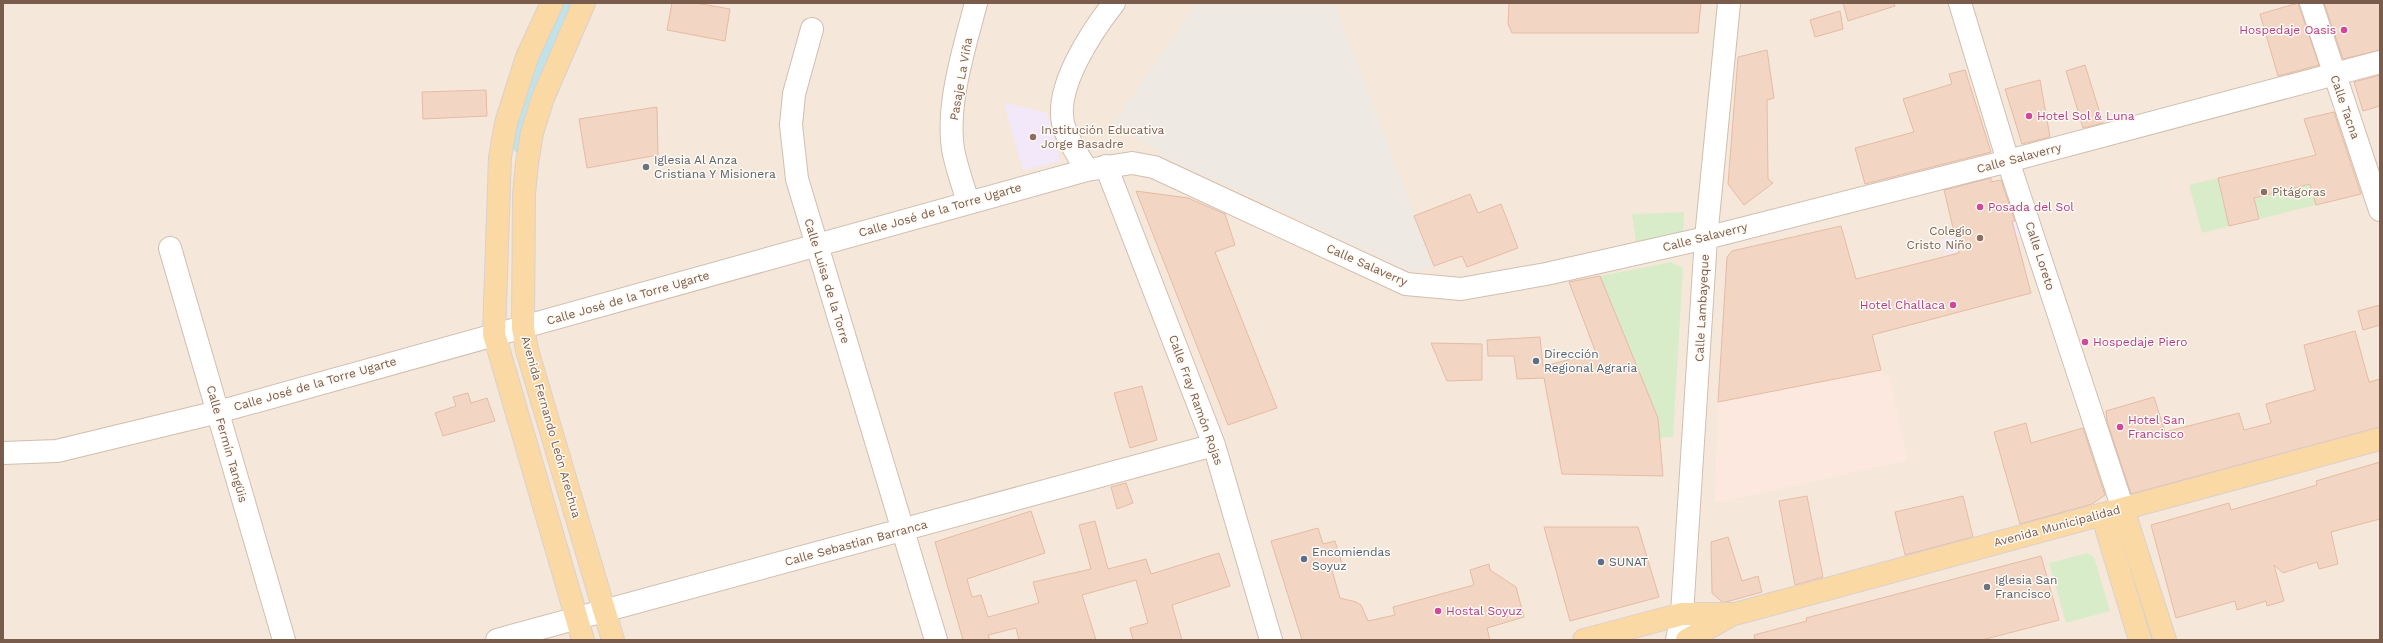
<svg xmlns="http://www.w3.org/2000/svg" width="2383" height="643" viewBox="0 0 2383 643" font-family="'Work Sans',sans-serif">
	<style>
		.residential { fill: #f5e8da }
		.commercial { fill: #fde8e0 }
		.industrial { fill: #efe9e4 }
		.education { fill: #f3e8fa }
		.green { fill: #d8ecc9 }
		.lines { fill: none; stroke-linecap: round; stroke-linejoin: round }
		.canal { stroke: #bfe3e8; stroke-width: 19 }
		.building { fill: #f3d5c3; stroke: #e6bba3 }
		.minor-casing { stroke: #d1beb0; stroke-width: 24 }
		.major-casing { stroke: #dad1cd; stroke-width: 24 }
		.minor { stroke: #fff; stroke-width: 22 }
		.major { stroke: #fbd9a5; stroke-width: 22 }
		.hotel-dot { fill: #d1479c; stroke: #fffaf3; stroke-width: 1.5 }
		.education-dot { fill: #8d6e63; stroke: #fffaf3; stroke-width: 1.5 }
		.worship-dot { fill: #6b7280; stroke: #fffaf3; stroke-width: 1.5 }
		.service-dot { fill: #5c6f8a; stroke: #fffaf3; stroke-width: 1.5 }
		.labels { text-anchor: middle; stroke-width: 3; stroke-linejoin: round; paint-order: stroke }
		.hotel-label { font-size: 12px; fill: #b23c85; stroke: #fffaf3; text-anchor: start }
		.street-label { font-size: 12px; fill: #7a5c4d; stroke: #fffaf3 }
		.education-label { font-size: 12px; fill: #785e54; stroke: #fffaf3; text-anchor: start }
		.worship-label { font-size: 12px; fill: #5b616d; stroke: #fffaf3; text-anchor: start }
		.service-label { font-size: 12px; fill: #4e5e75; stroke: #fffaf3; text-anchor: start }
	</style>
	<rect width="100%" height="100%" fill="#fdf6ec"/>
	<path class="residential" d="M3,3H2380V640H3Z"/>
	<path class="commercial" d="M1881,370L1883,376L1889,374L1907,460L1715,503L1718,402Z"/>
	<path class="industrial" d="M1197,3H1334L1434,266L1414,272L1167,158L1149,144L1111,126Z"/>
	<path class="education" d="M1004,103L1047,113L1060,161L1023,170Z
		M2017,220L2021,236L1945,255L1941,240Z"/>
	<path class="green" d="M2218,178L2229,226L2202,233L2189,185Z
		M2310,184L2316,205L2259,219L2254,199Z
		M1684,212L1683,235L1637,250L1632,214Z
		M1671,262L1683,268L1673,437L1660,438L1658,418L1600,276Z
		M2087,553L2094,557L2110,611L2066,623L2049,563Z"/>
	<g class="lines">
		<path class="canal" d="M521,144C529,93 548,48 572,3"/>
	</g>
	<path class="building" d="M672,3H696L730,9L725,41L667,30Z
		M1509,3H1701L1698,33H1512L1508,24Z
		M1843,3H1894L1895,6L1848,21Z
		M2298,3L2319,65L2278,76L2260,14Z
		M2324,3H2380V50L2343,59Z
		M1840,11L1843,29L1815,37L1810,20Z
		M1767,50L1774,98L1767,100L1768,179L1773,183L1744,205L1728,184L1738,57Z
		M2085,65L2103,123L2083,128L2066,71Z
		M1965,70L1991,152L1865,184L1855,148L1914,132L1903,99L1952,84L1949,74Z
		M2380,75V106L2363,111L2354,82Z
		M2040,80L2050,137L2022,144L2005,89Z
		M486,90L487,116L423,119L422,92Z
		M657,107L658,155L587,168L579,119Z
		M2334,112L2361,194L2316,205L2310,184L2254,198L2259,219L2229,226L2218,178L2316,155L2304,119Z
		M1991,178V182L2001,180L2015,221H2012L2031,293L1872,335L1881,370L1718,402L1727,257L1732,251L1841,226L1856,279L1959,253L1944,190Z
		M1136,191L1188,198L1225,214L1235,245L1215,252L1277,408L1228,425Z
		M1470,194L1478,213L1501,204L1518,248L1467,267L1462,256L1434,266L1414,216Z
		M1600,276L1658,418L1663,476L1562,474L1544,378L1517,379L1514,356H1488L1487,340L1540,337L1543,366L1596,353L1569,282Z
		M2380,305V325L2363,330L2358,311Z
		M2355,331L2369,382L2380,379V427L2131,494L2107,421L2106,411L2154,397L2165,432L2239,413L2244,430L2271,423L2266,404L2315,390L2304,345Z
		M1431,343L1482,344V380L1447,381Z
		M1142,386L1157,440L1130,448L1114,393Z
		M468,393L471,403L487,398L495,421L443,436L435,413L456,406L453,397Z
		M2026,423L2031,443L2083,428L2105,495L2092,504L2020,524L1994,432Z
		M2380,462V519L2331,532L2338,564L2319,569L2317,562L2283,573L2274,565L2284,601L2267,606L2266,601L2237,610L2235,601L2176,618L2151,525L2229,503L2231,510L2317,485L2316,481Z
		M1126,483L1133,503L1117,509L1111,487Z
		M1807,496L1823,577L1795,585L1779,501Z
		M1963,496L1973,537L1905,555L1895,512Z
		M1031,511L1045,553L967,579L972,597L981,595L988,617L1039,603L1033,582L1091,569L1079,525L1095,521L1108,569L1146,559L1151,574L1219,553L1230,586L1172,605L1182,640H1133L1130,628L1148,623L1136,580L1082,595L1096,640H1019L1016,628L988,635L990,640H963L935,542Z
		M1544,527H1638L1659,597L1570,621Z
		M1318,528L1323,544L1335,541L1342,564L1331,567L1340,598L1356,602L1361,605L1368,621L1395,615L1393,607L1474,585L1470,570L1489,564L1490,570L1516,587L1524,617L1487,628L1490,640H1302L1271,541Z
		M1728,537L1742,581L1758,576L1762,592L1726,602H1722L1712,593L1711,542Z
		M2041,556L2059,620L1982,640H1755L1754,635L1807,621L1806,618Z"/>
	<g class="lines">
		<g class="minor-casing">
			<path id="minor" d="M1960,3L2008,161L2123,509
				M2311,3L2380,210
				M812,29L794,94L791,125L797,179L936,640
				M1106,166L1214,445L1271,640
				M1087,170C1078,155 1067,140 1063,123C1055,86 1092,31 1114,3
				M968,202C963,185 956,166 953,149C946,104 965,46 976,3
				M170,248L284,640
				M3,453L57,451L218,412L1087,170L1132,163L1154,167L1406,284L1461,289L1546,274L1706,238L2008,161L2380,62
				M497,640L1214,445
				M1677,640L1682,614L1706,238L1729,3"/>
		</g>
		<g class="major-casing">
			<path id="major" d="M552,3L527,57L506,123L500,157L494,334L583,640
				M584,3L543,98L532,133L527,163L524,194L523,328L527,350L613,640
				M2123,509L2165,640
				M2102,514L2140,640
				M1584,640L1682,614H1735L2380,439
				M1687,640L1733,614"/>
		</g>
		<use href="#minor" class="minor"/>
		<use href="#major" class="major"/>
	</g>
	<g class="hotel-dot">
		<circle cx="2344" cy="30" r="4"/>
		<circle cx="2029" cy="116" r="4"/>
		<circle cx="1980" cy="207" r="4"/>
		<circle cx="1953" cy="305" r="4"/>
		<circle cx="2085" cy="342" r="4"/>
		<circle cx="2120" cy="427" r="4"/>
		<circle cx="1438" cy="611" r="4"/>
	</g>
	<g class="education-dot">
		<circle cx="1033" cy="137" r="4"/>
		<circle cx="2264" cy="192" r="4"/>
		<circle cx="1980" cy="238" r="4"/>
	</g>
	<g class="worship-dot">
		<circle cx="646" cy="167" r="4"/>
		<circle cx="1987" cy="587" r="4"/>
	</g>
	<g class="service-dot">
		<circle cx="1536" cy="361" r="4"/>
		<circle cx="1304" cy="559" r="4"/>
		<circle cx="1601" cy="562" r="4"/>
	</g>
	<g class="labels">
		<g class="hotel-label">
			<text x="2336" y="34" text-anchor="end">Hospedaje Oasis</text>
			<text x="2037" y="120">Hotel Sol &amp; Luna</text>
			<text x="1988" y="211">Posada del Sol</text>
			<text x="1945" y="309" text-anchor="end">Hotel Challaca</text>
			<text x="2093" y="346">Hospedaje Piero</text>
			<text x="2128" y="424">Hotel San<tspan x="2128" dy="14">Francisco</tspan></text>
			<text x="1446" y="615">Hostal Soyuz</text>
		</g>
		<g class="street-label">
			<text transform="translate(961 79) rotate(-80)" y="4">Pasaje La Viña</text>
			<text transform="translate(2345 107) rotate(71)" y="4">Calle Tacna</text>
			<text transform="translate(2019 158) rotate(-15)" y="4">Calle Salaverry</text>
			<text transform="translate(940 210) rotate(-16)" y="4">Calle José de la Torre Ugarte</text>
			<text transform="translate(1705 237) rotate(-14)" y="4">Calle Salaverry</text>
			<text transform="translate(2040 256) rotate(72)" y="4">Calle Loreto</text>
			<text transform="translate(1367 265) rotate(24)" y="4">Calle Salaverry</text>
			<text transform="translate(827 281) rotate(73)" y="4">Calle Luisa de la Torre</text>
			<text transform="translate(628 298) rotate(-16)" y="4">Calle José de la Torre Ugarte</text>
			<text transform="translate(1702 308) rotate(-87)" y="4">Calle Lambayeque</text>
			<text transform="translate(315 384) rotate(-16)" y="4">Calle José de la Torre Ugarte</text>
			<text transform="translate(1196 400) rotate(70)" y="4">Calle Fray Ramón Rojas</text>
			<text transform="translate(551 427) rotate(74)" y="4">Avenida Fernando León Arechua</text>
			<text transform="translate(227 444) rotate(74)" y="4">Calle Fermín Tangüis</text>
			<text transform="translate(2057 526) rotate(-15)" y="4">Avenida Municipalidad</text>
			<text transform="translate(856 543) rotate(-15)" y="4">Calle Sebastian Barranca</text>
		</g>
		<g class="education-label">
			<text x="1041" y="134">Institución Educativa<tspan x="1041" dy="14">Jorge Basadre</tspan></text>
			<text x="2272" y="196">Pitágoras</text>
			<text x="1972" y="235" text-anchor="end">Colegio<tspan x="1972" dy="14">Cristo Niño</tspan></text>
		</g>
		<g class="worship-label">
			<text x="654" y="164">Iglesia Al Anza<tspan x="654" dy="14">Cristiana Y Misionera</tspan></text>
			<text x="1995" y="584">Iglesia San<tspan x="1995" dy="14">Francisco</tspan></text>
		</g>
		<g class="service-label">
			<text x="1544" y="358">Dirección<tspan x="1544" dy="14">Regional Agraria</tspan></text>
			<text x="1312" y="556">Encomiendas<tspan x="1312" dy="14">Soyuz</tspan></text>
			<text x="1609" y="566">SUNAT</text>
		</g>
	</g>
	<rect width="2383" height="643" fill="none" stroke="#7a5c4d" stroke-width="8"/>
</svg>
